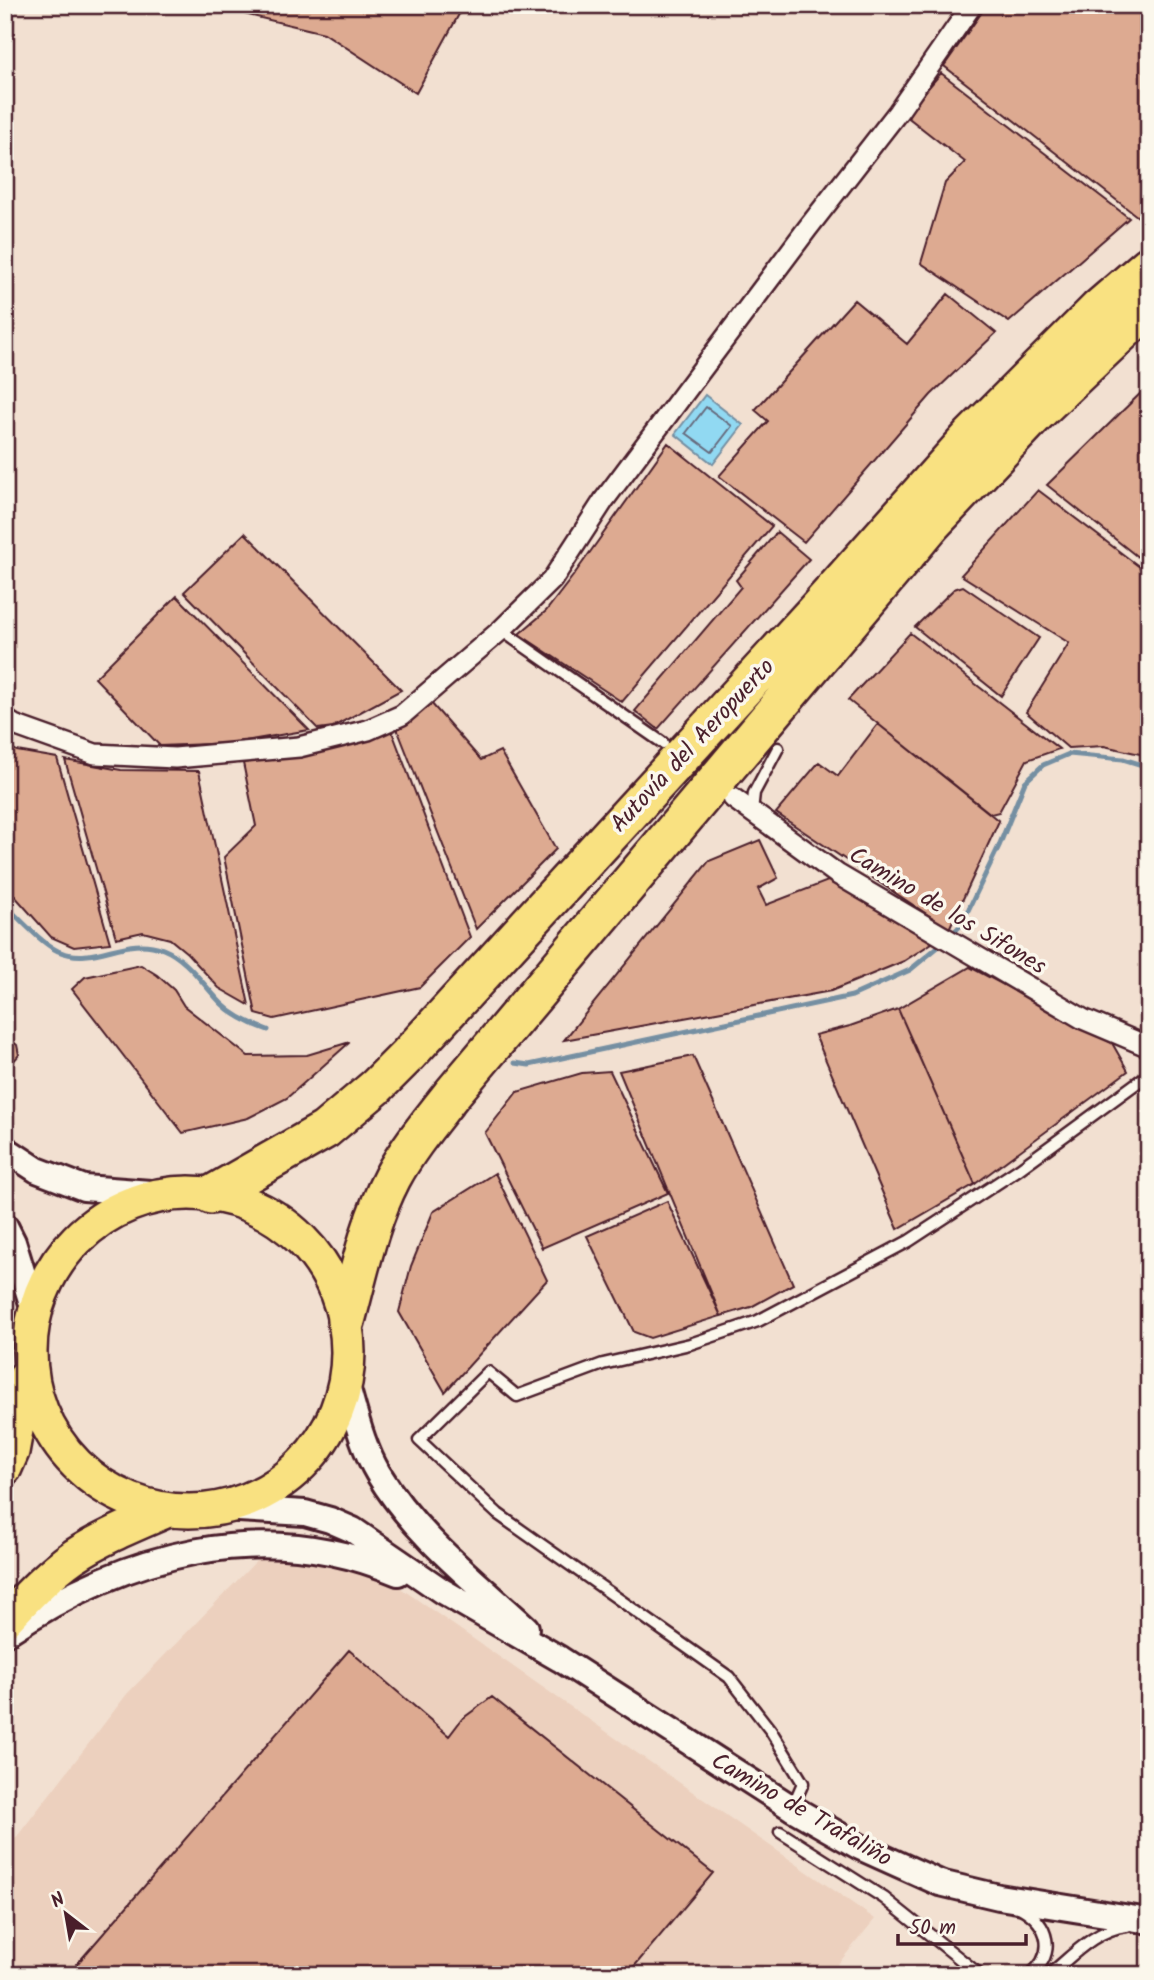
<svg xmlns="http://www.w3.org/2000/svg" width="1154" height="1980" viewBox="0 0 1154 1980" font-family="Kalam,sans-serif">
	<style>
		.built { fill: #ecd0be }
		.water { fill: #91d9f2; stroke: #758fa2; stroke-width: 2 }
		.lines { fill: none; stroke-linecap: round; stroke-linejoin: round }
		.shore { stroke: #66697b; stroke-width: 2 }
		.stream { stroke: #758fa2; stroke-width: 5 }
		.building { fill: #ddaa91; stroke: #4a1f2b; stroke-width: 2 }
		.service-casing { stroke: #4a1f2b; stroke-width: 15 }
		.minor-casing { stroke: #4a1f2b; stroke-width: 24 }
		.tertiary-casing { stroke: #4a1f2b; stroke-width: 30 }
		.trunk-casing { stroke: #4a1f2b; stroke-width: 38 }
		.motorway-casing { stroke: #4a1f2b; stroke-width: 42 }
		.service { stroke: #fbf7ec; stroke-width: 10 }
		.minor { stroke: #fbf7ec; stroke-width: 19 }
		.tertiary { stroke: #fbf7ec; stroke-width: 24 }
		.trunk { stroke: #f9e181; stroke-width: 33 }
		.motorway { stroke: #f9e181; stroke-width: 37 }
		.labels { text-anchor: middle; stroke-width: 7; stroke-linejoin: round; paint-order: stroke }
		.street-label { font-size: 24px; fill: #4a1f2b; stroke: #fbf7ec }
	</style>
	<rect width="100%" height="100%" fill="#f2e0d1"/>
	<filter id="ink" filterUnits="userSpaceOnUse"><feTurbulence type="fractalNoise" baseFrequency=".0143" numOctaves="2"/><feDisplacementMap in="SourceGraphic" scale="14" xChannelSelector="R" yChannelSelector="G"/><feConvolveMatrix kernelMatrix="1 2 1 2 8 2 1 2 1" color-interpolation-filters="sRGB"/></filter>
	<g filter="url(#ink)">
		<path class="built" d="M265,1552L366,1564L875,1919L829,1975H31L5,1954V1852L127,1694Z"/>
		<path class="water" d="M705,395L743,425L713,464L675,434Z"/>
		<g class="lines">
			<path class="shore" d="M706,407L732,426L712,452L686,433Z"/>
			<path class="stream" d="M5,905C19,918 41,943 58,951C96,967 124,934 163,949C188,959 203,985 222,1004C235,1017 251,1024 268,1030
				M951,935L961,925L999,846L1025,782L1043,765L1069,754L1123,759L1149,767
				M515,1063L529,1065L852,996L910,970L944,942"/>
		</g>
		<path class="building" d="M206,5H464L416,93L324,33Z
			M987,5L1149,6V209L1145,215L1138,217L944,66Z
			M941,73L1129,218L1009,322L921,263L945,183L965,162L905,115Z
			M948,294L996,333L931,395L804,542L719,476L768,421L755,410L854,300L907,344Z
			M1149,385V566L1047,485Z
			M668,443L772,526L622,702L519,634L546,611L573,576Z
			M1038,490L1149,574V756L1104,746L1068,748L1026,712L1069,643L961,575Z
			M777,532L809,559L658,729L635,711L741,587L736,580Z
			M245,533L401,690L333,727L318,729L184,592Z
			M963,586L1039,638L1001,696L915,627L954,589Z
			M177,596L309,730L233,743L160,746L95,678Z
			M910,633L1059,749L1027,760L999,812L991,814L848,700Z
			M431,703L481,760L500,751L556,849L476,929L396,726Z
			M878,724L999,821L949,929L776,813L819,762L838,776Z
			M391,729L470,937L420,987L274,1019L256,1014L224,857L256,826L243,763L355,743Z
			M5,744L17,751L57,758L110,943L74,947L51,937L5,885Z
			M65,760L121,770L199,771L249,1005L219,988L187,953L170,939L143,932L116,938Z
			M760,840L778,878L758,889L766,905L833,879L935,941L904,961L831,991L564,1040L709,861Z
			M141,965L157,975L174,990L184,1006L248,1056L307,1055L350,1042L287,1098L248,1118L183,1133L72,989L85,977Z
			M970,967L1112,1043L1128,1071L975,1184L898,1009Z
			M898,1009L975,1184L898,1229L815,1035L850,1026Z
			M5,1035L17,1045L19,1055L5,1071Z
			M693,1056L793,1284L751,1307L721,1316L619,1071Z
			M610,1071L668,1193L542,1248L485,1133L517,1092L582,1073Z
			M495,1173L547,1280L445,1392L399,1312L411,1266L433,1212Z
			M667,1201L721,1316L650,1338L634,1332L587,1236Z
			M349,1650L449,1736L462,1719L492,1697L713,1873L627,1975H90L77,1964Z"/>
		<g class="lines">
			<g class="service-casing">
				<path id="service" d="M501,630L663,743
					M752,811L754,793L778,748
					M792,1808L803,1783L771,1731L729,1677L498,1514L419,1440L488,1372L517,1396L603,1364L690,1344L758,1321L909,1241L1019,1169L1149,1074
					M780,1832L884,1898L980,1975
					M1021,1908C1049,1924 1057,1953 1030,1975
					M1049,1975C1072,1956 1096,1929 1127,1926"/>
			</g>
			<g class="minor-casing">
				<path id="minor" d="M5,719L14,725L95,754L175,758L299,747L368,730L402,715L501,630L552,580L604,500L807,229L898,112L972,5
					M733,798L837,874L1083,1019L1149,1047"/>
			</g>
			<g class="tertiary-casing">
				<path id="tertiary" d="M5,1149L37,1170L84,1188L164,1194
					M5,1226L13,1242L34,1310
					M346,1383C355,1413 362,1446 378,1473C415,1535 474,1580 526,1628
					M221,1508L305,1513L330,1520L353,1530L442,1591L560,1659L792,1808L860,1847L940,1883L999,1897L1149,1921
					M6,1633C125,1554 261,1515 398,1573"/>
			</g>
			<g class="trunk-casing">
				<path id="trunk" d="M30 1352a159 159 0 1 1 318 0a159 159 0 1 1-318 0Z
					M5,1468L12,1452L26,1376
					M5,1620C27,1597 48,1574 74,1556C103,1537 136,1524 168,1510"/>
			</g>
			<g class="motorway-casing">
				<path id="motorway" d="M211,1195L325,1130L376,1087L408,1055L816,610L971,436L1098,309L1149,265
					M346,1321C359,1273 369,1222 392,1178C408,1148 430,1122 451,1095L932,524L1037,413L1149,307"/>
			</g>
			<use href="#service" class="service"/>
			<use href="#minor" class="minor"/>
			<use href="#tertiary" class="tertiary"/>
			<use href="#trunk" class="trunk"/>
			<use href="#motorway" class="motorway"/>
		</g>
	</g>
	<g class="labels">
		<g class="street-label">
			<text transform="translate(692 745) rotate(-47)" y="8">Autovía del Aeropuerto</text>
			<text transform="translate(948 910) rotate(31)" y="8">Camino de los Sifones</text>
			<text transform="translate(802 1809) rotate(30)" y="8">Camino de Trafaliño</text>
		</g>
	</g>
	<rect width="1154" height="1980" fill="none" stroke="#fbf7ec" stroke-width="28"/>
	<rect x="14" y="14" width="1126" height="1952" fill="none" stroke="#4a1f2b" stroke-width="2.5" filter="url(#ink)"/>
	<g transform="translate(66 1914) rotate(329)" stroke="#fbf7ec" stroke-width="5" paint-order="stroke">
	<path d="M0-5L12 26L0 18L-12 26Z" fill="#4a1f2b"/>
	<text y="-10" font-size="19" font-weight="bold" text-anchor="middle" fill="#4a1f2b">N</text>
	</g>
	<path d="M898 1934v10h128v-10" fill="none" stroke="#4a1f2b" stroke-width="3.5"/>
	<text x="909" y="1934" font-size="21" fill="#4a1f2b" stroke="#fbf7ec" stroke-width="5" paint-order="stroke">50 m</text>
</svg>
